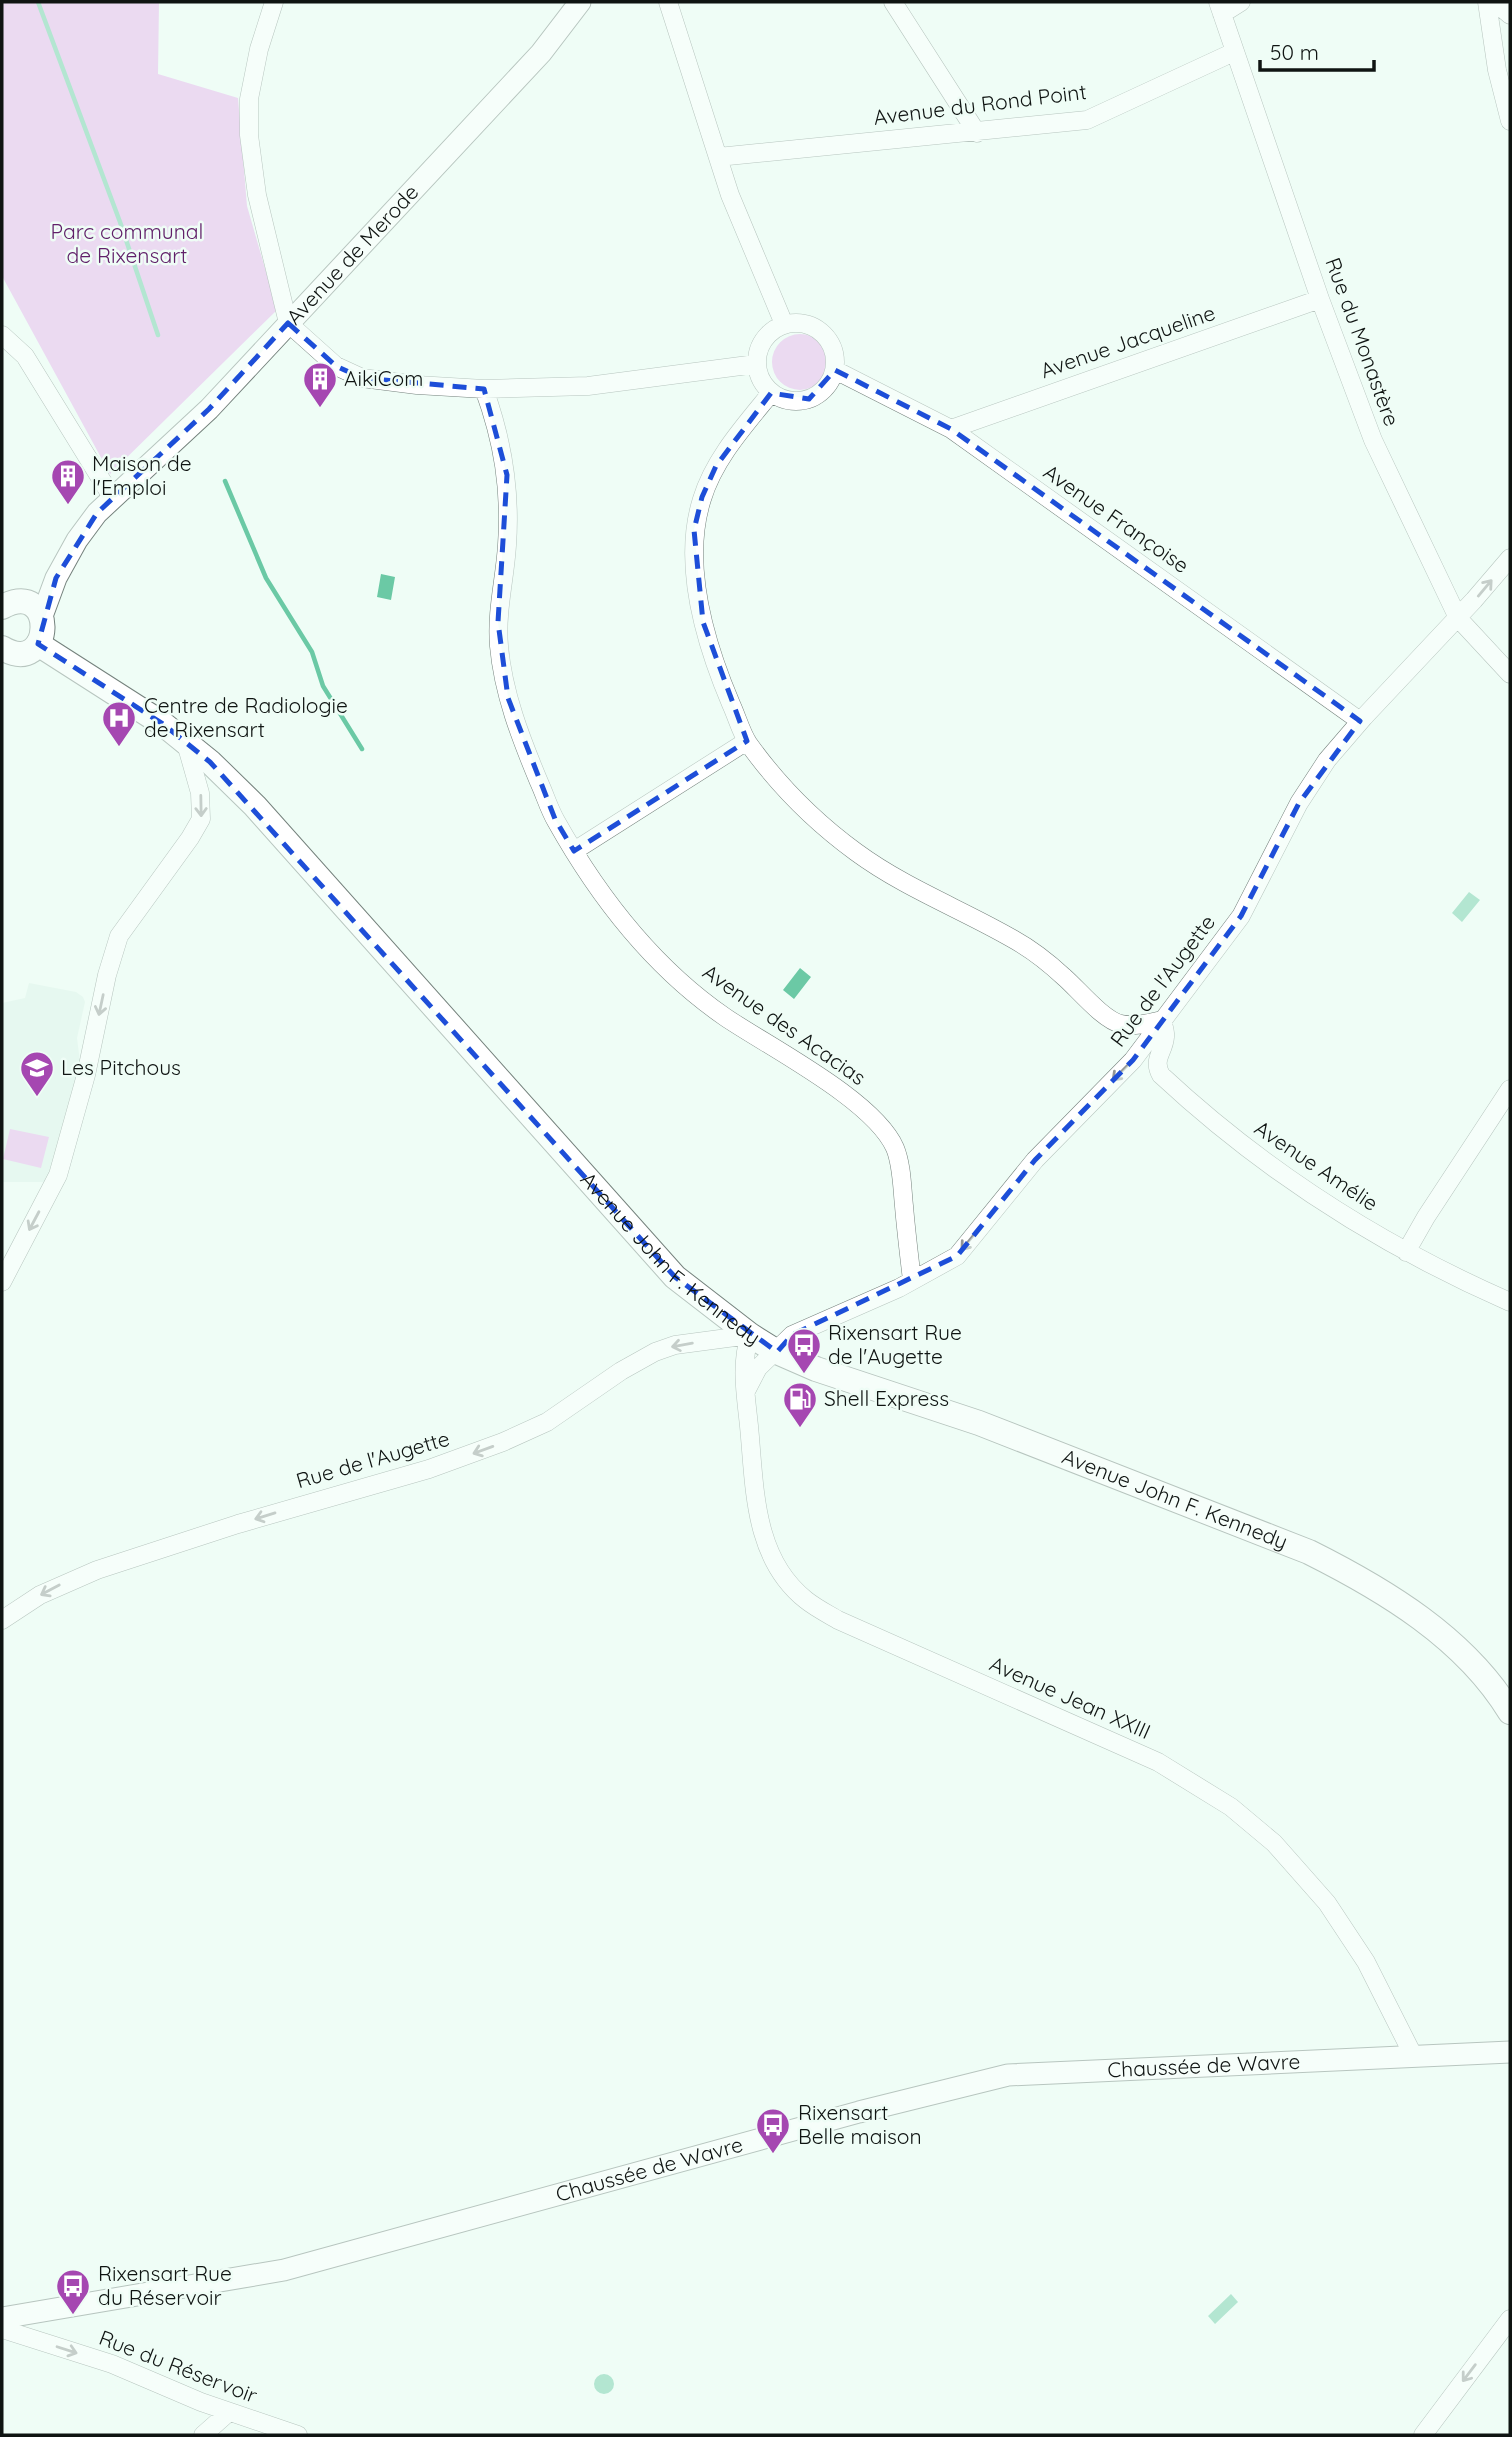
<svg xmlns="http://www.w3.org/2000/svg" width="1512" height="2437" viewBox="0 0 1512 2437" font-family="Quicksand,sans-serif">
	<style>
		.built { fill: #dcf2e8 }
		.green { fill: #e6afec }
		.water { fill: #6bc9a5 }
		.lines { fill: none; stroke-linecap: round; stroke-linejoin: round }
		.stream { stroke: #6bc9a5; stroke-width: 4.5 }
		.minor-casing { stroke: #75827d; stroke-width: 19 }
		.tertiary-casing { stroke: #75827d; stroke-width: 23 }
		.secondary-casing { stroke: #75827d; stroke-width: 26 }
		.minor { stroke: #fff; stroke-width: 18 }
		.tertiary { stroke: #fff; stroke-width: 21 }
		.secondary { stroke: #fff; stroke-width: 24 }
		.oneway { stroke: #939594 }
		.marked { fill: none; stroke: #1d4ed8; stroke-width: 5; stroke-dasharray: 14 9; stroke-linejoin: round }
		.labels { text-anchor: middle; stroke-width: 5; stroke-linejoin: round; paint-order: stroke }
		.street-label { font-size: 21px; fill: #0f1412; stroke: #effdf6 }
		.park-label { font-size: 21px; fill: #61206a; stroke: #effdf6 }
		.poi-label { font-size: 21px; fill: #0f1412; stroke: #effdf6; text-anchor: start }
	</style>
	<rect width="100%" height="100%" fill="#effdf6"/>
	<path class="built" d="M29,983L76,992L83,997L85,1002L77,1038L80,1062L63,1134L48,1182H2V1003L25,998Z"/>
	<path class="green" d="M2,2H159L158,74L238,98L247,206L277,310L110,474L2,276Z
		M772 362a28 28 0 1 1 56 0a28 28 0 1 1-56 0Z
		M10,1129L49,1137L41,1168L3,1159Z"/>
	<path class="water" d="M381,574L395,577L391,600L377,597Z
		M1469,892L1480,900L1462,922L1452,913Z
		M800,968L811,977L794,999L783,990Z
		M1231,2294L1238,2302L1215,2324L1208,2316Z
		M594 2384a10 10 0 1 1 20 0a10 10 0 1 1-20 0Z"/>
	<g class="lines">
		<path class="stream" d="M38,2L120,222L158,335
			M225,481L266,578L312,652L323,686L362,749"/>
		<g class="minor-casing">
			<path id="minor" d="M274,2L259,49L249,99V135L257,195L288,323L336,366L362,378L417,385L484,389L588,386L756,364
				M668,2L730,195L784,324
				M893,2L977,133
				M1218,2L1320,299L1373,440L1458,618L1510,674
				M1487,2L1497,70L1510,121
				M1487,2L1497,4L1510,15
				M1222,14L1241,2
				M718,157L1087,120L1234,52
				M757 362a39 39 0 1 1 78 0a39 39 0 1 1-78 0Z
				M2,335L25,356L112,497
				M835,370L951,429L1360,721
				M484,389C503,441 511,490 507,545C505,579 496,611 499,646C503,693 521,739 539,782C545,795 549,809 556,821C598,896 654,968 725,1017C769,1047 874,1100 895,1148C902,1165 902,1187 904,1206C906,1230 909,1255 912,1280
				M771,393C745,425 714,459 702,499C681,565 705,643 731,704C737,717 741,732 748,743C778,785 815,822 856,852C905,888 961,909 1013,939C1031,949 1049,963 1064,977C1078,989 1103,1020 1121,1024C1134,1027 1149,1023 1162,1020
				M951,429L1320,299
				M574,851L747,741
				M1162,1020C1163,1025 1166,1032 1165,1037C1164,1052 1152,1059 1161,1075C1263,1170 1382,1246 1510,1302
				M1406,1252L1426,1217L1510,1089
				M2,1282L58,1175L86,1075L107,975L119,936L190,838L201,819L200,793L185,740
				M746,1391L758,1368L792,1335L899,1288L957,1256L1035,1160L1133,1060L1241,916L1299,803L1327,760L1364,717L1474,600L1510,558
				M2,1620L40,1595L97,1570L238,1524L429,1469L503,1442L547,1422L621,1371L655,1352L675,1345L750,1335C740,1365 746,1396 749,1426C755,1488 753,1558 806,1600C816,1608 828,1614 838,1620L1158,1762L1231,1807L1274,1843L1327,1903L1366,1962L1414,2057
				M2,2329L112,2364L201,2402L298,2435
				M203,2435L229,2412
				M1423,2435L1510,2319"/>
		</g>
		<g class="tertiary-casing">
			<g id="tertiary">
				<path id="s1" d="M42,616L56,578L77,540L97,513L209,409L541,53L580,2"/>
				<path id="s2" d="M2,2318L284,2270L859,2112L1008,2075L1510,2052"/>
			</g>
		</g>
		<g class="secondary-casing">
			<g id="secondary">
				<path d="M2,607C58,577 54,679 2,648"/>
				<path id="s3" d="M38,644L163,724L210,762L255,806L675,1277L750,1335L777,1352L816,1369L979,1423L1309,1552C1385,1590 1465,1638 1510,1712"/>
			</g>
		</g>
		<use href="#minor" class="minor"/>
		<use href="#tertiary" class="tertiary"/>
		<use href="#secondary" class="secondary"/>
	</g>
	<defs><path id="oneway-shaft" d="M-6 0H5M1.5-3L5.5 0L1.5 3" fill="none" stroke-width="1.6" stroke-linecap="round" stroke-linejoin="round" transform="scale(1.75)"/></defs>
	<g class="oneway">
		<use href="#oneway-shaft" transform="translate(1485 588) rotate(-50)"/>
		<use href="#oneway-shaft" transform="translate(201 806) rotate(89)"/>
		<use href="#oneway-shaft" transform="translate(101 1005) rotate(102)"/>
		<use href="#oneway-shaft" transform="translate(1120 1073) rotate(135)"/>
		<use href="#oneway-shaft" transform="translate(34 1221) rotate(118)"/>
		<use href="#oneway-shaft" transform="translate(968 1242) rotate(129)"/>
		<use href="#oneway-shaft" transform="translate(682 1345) rotate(170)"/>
		<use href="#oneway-shaft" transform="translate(483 1450) rotate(160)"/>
		<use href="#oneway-shaft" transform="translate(265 1516) rotate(163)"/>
		<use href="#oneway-shaft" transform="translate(50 1590) rotate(152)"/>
		<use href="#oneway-shaft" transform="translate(67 2350) rotate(18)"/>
		<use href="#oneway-shaft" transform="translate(1469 2373) rotate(127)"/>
	</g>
	<path d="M0 0H1512V2437H0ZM288,323L336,366L362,378L484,389L507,475L498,622L508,698L555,819L574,851L747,741L703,622L694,530L702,497L716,466L771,393L809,399L835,370L951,429L1360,721L1299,803L1241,916L1133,1060L1035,1160L957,1256L792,1335L777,1352L675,1277L210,762L163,724L38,644L56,578L97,513L209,409Z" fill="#effdf6" fill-opacity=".55" fill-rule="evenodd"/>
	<path class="marked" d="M288,323L336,366L362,378L484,389L507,475L498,622L508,698L555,819L574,851L747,741L703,622L694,530L702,497L716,466L771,393L809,399L835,370L951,429L1360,721L1299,803L1241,916L1133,1060L1035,1160L957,1256L792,1335L777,1352L675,1277L210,762L163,724L38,644L56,578L97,513L209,409Z"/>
	<defs>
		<g id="building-pin" transform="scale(1.75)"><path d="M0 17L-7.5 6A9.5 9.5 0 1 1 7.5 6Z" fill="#a547b1" stroke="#effdf6"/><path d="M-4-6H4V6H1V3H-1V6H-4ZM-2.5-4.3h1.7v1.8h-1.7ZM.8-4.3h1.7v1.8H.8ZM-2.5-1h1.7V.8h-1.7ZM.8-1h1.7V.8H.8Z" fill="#fff"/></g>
		<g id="hospital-pin" transform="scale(1.75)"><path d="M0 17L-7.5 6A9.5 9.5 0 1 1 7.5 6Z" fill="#a547b1" stroke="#effdf6"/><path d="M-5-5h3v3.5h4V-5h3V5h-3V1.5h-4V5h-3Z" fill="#fff"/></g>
		<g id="school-pin" transform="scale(1.75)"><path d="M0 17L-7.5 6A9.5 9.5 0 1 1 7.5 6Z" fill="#a547b1" stroke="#effdf6"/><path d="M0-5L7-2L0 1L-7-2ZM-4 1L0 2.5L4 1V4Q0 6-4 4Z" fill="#fff"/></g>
		<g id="bus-pin" transform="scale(1.75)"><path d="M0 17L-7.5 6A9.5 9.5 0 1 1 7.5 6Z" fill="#a547b1" stroke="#effdf6"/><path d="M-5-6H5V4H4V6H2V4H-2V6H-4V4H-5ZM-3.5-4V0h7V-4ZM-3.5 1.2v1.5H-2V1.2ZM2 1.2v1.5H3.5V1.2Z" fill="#fff"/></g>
		<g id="fuel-pin" transform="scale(1.75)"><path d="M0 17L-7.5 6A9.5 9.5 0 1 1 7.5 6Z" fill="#a547b1" stroke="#effdf6"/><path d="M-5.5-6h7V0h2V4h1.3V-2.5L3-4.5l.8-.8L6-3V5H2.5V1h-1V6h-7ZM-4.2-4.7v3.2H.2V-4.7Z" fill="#fff"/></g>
	</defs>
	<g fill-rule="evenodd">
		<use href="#building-pin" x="320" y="379"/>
		<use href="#building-pin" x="68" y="476"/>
		<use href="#hospital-pin" x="119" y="718"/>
		<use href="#school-pin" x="37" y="1068"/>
		<use href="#bus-pin" x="804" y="1345"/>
		<use href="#fuel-pin" x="800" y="1399"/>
		<use href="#bus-pin" x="773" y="2125"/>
		<use href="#bus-pin" x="73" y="2286"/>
	</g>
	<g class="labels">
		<g class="street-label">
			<text transform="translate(980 105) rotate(-7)" y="7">Avenue du Rond Point</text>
			<text dy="7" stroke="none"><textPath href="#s1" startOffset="481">Avenue de Merode</textPath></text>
			<text transform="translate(1128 342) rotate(-19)" y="7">Avenue Jacqueline</text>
			<text transform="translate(1362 342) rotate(70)" y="7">Rue du Monastère</text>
			<text transform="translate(1116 519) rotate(35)" y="7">Avenue Françoise</text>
			<text transform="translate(1163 981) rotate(-53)" y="7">Rue de l'Augette</text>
			<text transform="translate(784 1025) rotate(35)" y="7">Avenue des Acacias</text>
			<text transform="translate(1316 1166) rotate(34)" y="7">Avenue Amélie</text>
			<text dy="7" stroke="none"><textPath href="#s3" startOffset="887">Avenue John F. Kennedy</textPath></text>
			<text transform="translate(373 1460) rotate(-16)" y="7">Rue de l'Augette</text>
			<text dy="7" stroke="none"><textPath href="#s3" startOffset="1454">Avenue John F. Kennedy</textPath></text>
			<text transform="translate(1070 1698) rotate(24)" y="7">Avenue Jean XXIII</text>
			<text dy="7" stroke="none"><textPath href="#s2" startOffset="1232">Chaussée de Wavre</textPath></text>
			<text dy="7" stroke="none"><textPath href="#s2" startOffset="665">Chaussée de Wavre</textPath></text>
			<text transform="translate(178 2367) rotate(21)" y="7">Rue du Réservoir</text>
		</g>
		<g class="park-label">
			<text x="127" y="239">Parc communal<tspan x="127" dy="24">de Rixensart</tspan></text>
		</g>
		<g class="poi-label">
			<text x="344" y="386">AikiCom</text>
			<text x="92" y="471">Maison de<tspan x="92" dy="24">l'Emploi</tspan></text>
			<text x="144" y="713">Centre de Radiologie<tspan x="144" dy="24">de Rixensart</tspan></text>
			<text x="61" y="1075">Les Pitchous</text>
			<text x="828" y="1340">Rixensart Rue<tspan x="828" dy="24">de l'Augette</tspan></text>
			<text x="824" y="1406">Shell Express</text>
			<text x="798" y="2120">Rixensart<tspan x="798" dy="24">Belle maison</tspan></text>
			<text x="98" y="2281">Rixensart Rue<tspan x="98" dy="24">du Réservoir</tspan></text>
		</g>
	</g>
	<rect width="1512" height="2437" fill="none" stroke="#0f1412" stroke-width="7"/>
	<path d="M1260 60v10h114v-10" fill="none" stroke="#0f1412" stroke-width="3.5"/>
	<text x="1270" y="60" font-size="21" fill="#0f1412" stroke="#effdf6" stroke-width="5" paint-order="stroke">50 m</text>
</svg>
